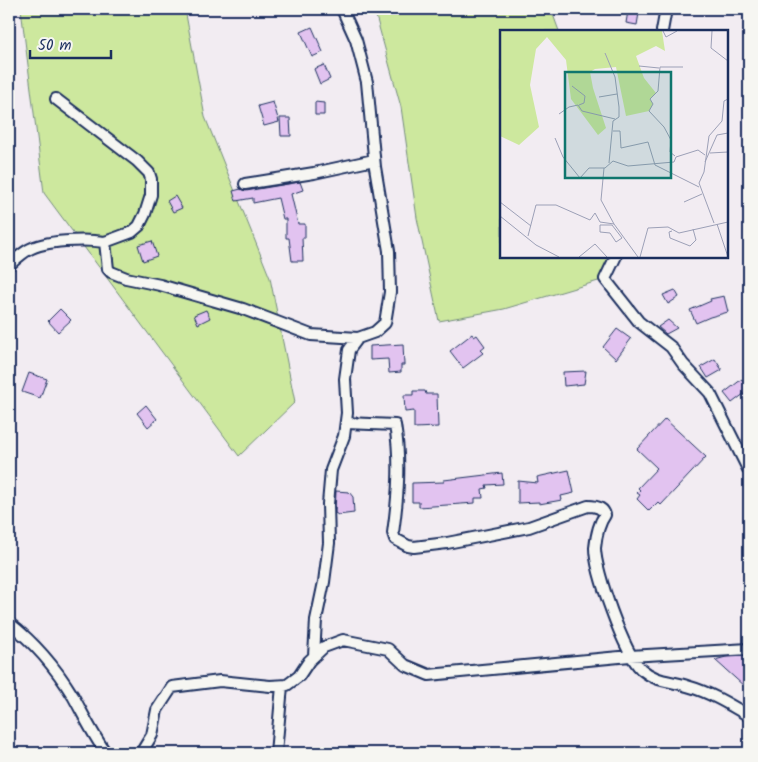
<svg xmlns="http://www.w3.org/2000/svg" width="758" height="762" viewBox="0 0 758 762" font-family="Kalam,sans-serif">
	<style>
		.green { fill: #cde89e; stroke: #748c7e }
		.building { fill: #e2c3f0; stroke: #1b2f5e }
		.lines { fill: none; stroke-linecap: round; stroke-linejoin: round }
		.street-casing { stroke: #1b2f5e; stroke-width: 14 }
		.street { stroke: #f6f6f2; stroke-width: 10 }
		.inset-road { fill: none; stroke: #9ca0b7; stroke-width: 1 }
		.view { fill: #0f766e; fill-opacity: 0.15; stroke: #0f766e; stroke-width: 2.5 }
		.inset-edge { fill: none; stroke: #1b2f5e; stroke-width: 2.5 }
	</style>
	<rect width="100%" height="100%" fill="#f2ecf2"/>
	<filter id="ink" filterUnits="userSpaceOnUse"><feTurbulence type="fractalNoise" baseFrequency=".02" numOctaves="2"/><feDisplacementMap in="SourceGraphic" scale="10" xChannelSelector="R" yChannelSelector="G"/><feConvolveMatrix kernelMatrix="1 2 1 2 8 2 1 2 1" color-interpolation-filters="sRGB"/></filter>
	<g filter="url(#ink)">
		<path class="green" d="M21,9H185L205,117L270,278L295,402L239,456L44,193Z
			M374,9H551L559,31H502V256H616L605,279L504,309L439,321L417,218L401,107Z"/>
		<path class="building" d="M628,11L639,13L637,25L626,23Z
			M312,27L323,52L312,57L301,32Z
			M324,65L330,79L320,84L314,69Z
			M273,102L279,122L264,126L258,106Z
			M315,102L324,103V115H315Z
			M280,118H290L291,136H281Z
			M300,182L303,190L291,194L298,224H305V238H302L303,261H292L289,238H286V219H283L278,198L253,203V198L236,201L233,191L241,189L246,191Z
			M175,196L182,208L173,212L167,201Z
			M152,241L157,256L143,261L138,245Z
			M675,290L679,297L668,304L663,295Z
			M724,296L728,312L710,317L696,323L690,310L711,301L710,299Z
			M60,309L71,320L58,332L48,321Z
			M206,310L210,318L198,324L194,315Z
			M668,320L677,328L666,334L658,327Z
			M617,329L631,339L616,359L603,347Z
			M472,334L474,337L477,335L485,346L480,350L483,353L463,368L450,351Z
			M403,344L404,365H401V372L389,373L388,359L370,360V346Z
			M715,359L722,370L708,378L701,367Z
			M586,371L584,384L564,386L563,372Z
			M29,373L47,379L40,398L22,392Z
			M742,379L749,390L732,403L724,393Z
			M413,391H425L426,394H437L438,427L414,428V411L405,412L404,395H413Z
			M146,405L157,419L148,427L137,413Z
			M665,419L706,457L661,505L658,502L649,511L637,499L640,495L637,493L640,490L638,488L657,468L637,449Z
			M569,470L574,493L561,496L562,500L539,504V502L518,503V481L538,483L537,477Z
			M502,473L503,484L486,485L487,488L482,489L483,498H475V503L419,507V502H412V483L444,482V480Z
			M336,491L349,492L353,497L354,513L338,515L335,513Z
			M749,656V682L745,687L715,660L726,657Z"/>
		<g class="lines">
			<g class="street-casing">
				<path id="street" d="M662,31L666,9
					M56,99L137,161L149,173L151,179V195L145,214L139,226L132,232L105,242
					M245,184L314,173L374,160
					M616,256L605,279L639,322L671,347L683,364L710,393L749,471
					M9,265C15,260 21,254 28,250C45,240 85,239 105,242L108,269L111,272L126,278L160,285L243,309L311,335L358,338
					M346,423L395,425C401,461 398,497 393,533L395,539L408,546L414,547L447,543L529,527L588,506C595,506 603,507 605,515C599,523 596,538 595,548C595,571 624,653 641,669C658,683 669,680 687,686C709,692 729,704 749,716
					M9,623C35,643 56,668 73,696C84,716 93,735 106,753
					M314,656L316,620L324,582L329,543L328,504L331,470L344,436L347,413L345,379L349,350L358,338L375,332L385,323L390,292L389,251L375,167L367,82L356,40L342,9
					M141,753L152,735L157,710L172,687L220,681L270,686L287,685L299,676L309,661L324,647L343,640L388,649L405,665L429,675L630,656L749,649
					M276,753L282,686"/>
			</g>
			<use href="#street" class="street"/>
		</g>
	</g>
	<g transform="translate(500 30)">
		<rect width="228" height="228" fill="#f2ecf2"/>
		<path d="M0,1H162L165,21L156,16L136,26L144,48L156,63L150,69L153,74L149,81L126,86L116,37L95,39L90,42L93,58L106,98L98,105L71,69L66,30L47,7L36,19L30,55L39,97L19,115L0,106Z" fill="#cde89e"/>
		<path class="inset-road" d="M163,1L166,7L177,1M212,1L211,18L228,31M105,23L115,47L119,77V87L113,91L109,133M139,36L159,38M72,56L85,66L84,73L79,75M99,67L117,64M59,84L69,77L78,75L82,81L115,89M113,101H120L121,118L148,112L155,135L199,157M55,108L63,127L80,148L89,138H105L113,131L128,136L174,132L176,127L198,120L205,125M210,123L228,122M175,126L170,122L171,110L164,97L149,81L153,74L150,69L158,61L160,37H183M205,132L217,105L228,103M104,138L101,170L114,194M0,172L31,196M184,172L202,164M0,186L36,215L59,227M214,193L199,153L204,142L209,106L222,91L224,71L228,69M217,194L228,227M100,195H112L122,208L116,212L110,203L100,202ZM172,201L169,202L170,208L190,216M28,206L36,175H56L90,190L95,183L100,192L114,194L138,227M190,216L196,210L193,199M79,227L95,214L107,227M140,227L148,198L168,197L179,203L228,192"/>
		<path class="view" d="M65,42H171V148H65Z"/>
		<rect width="228" height="228" class="inset-edge"/>
	</g>
	<rect width="758" height="762" fill="none" stroke="#f6f6f2" stroke-width="30"/>
	<rect x="15" y="15" width="728" height="732" fill="none" stroke="#1b2f5e" stroke-width="2" filter="url(#ink)"/>
	<path d="M30 50v8h81v-8" fill="none" stroke="#1b2f5e" stroke-width="2.5"/>
	<text x="38" y="50" font-size="15" fill="#1b2f5e" stroke="#f6f6f2" stroke-width="4" paint-order="stroke">50 m</text>
</svg>
